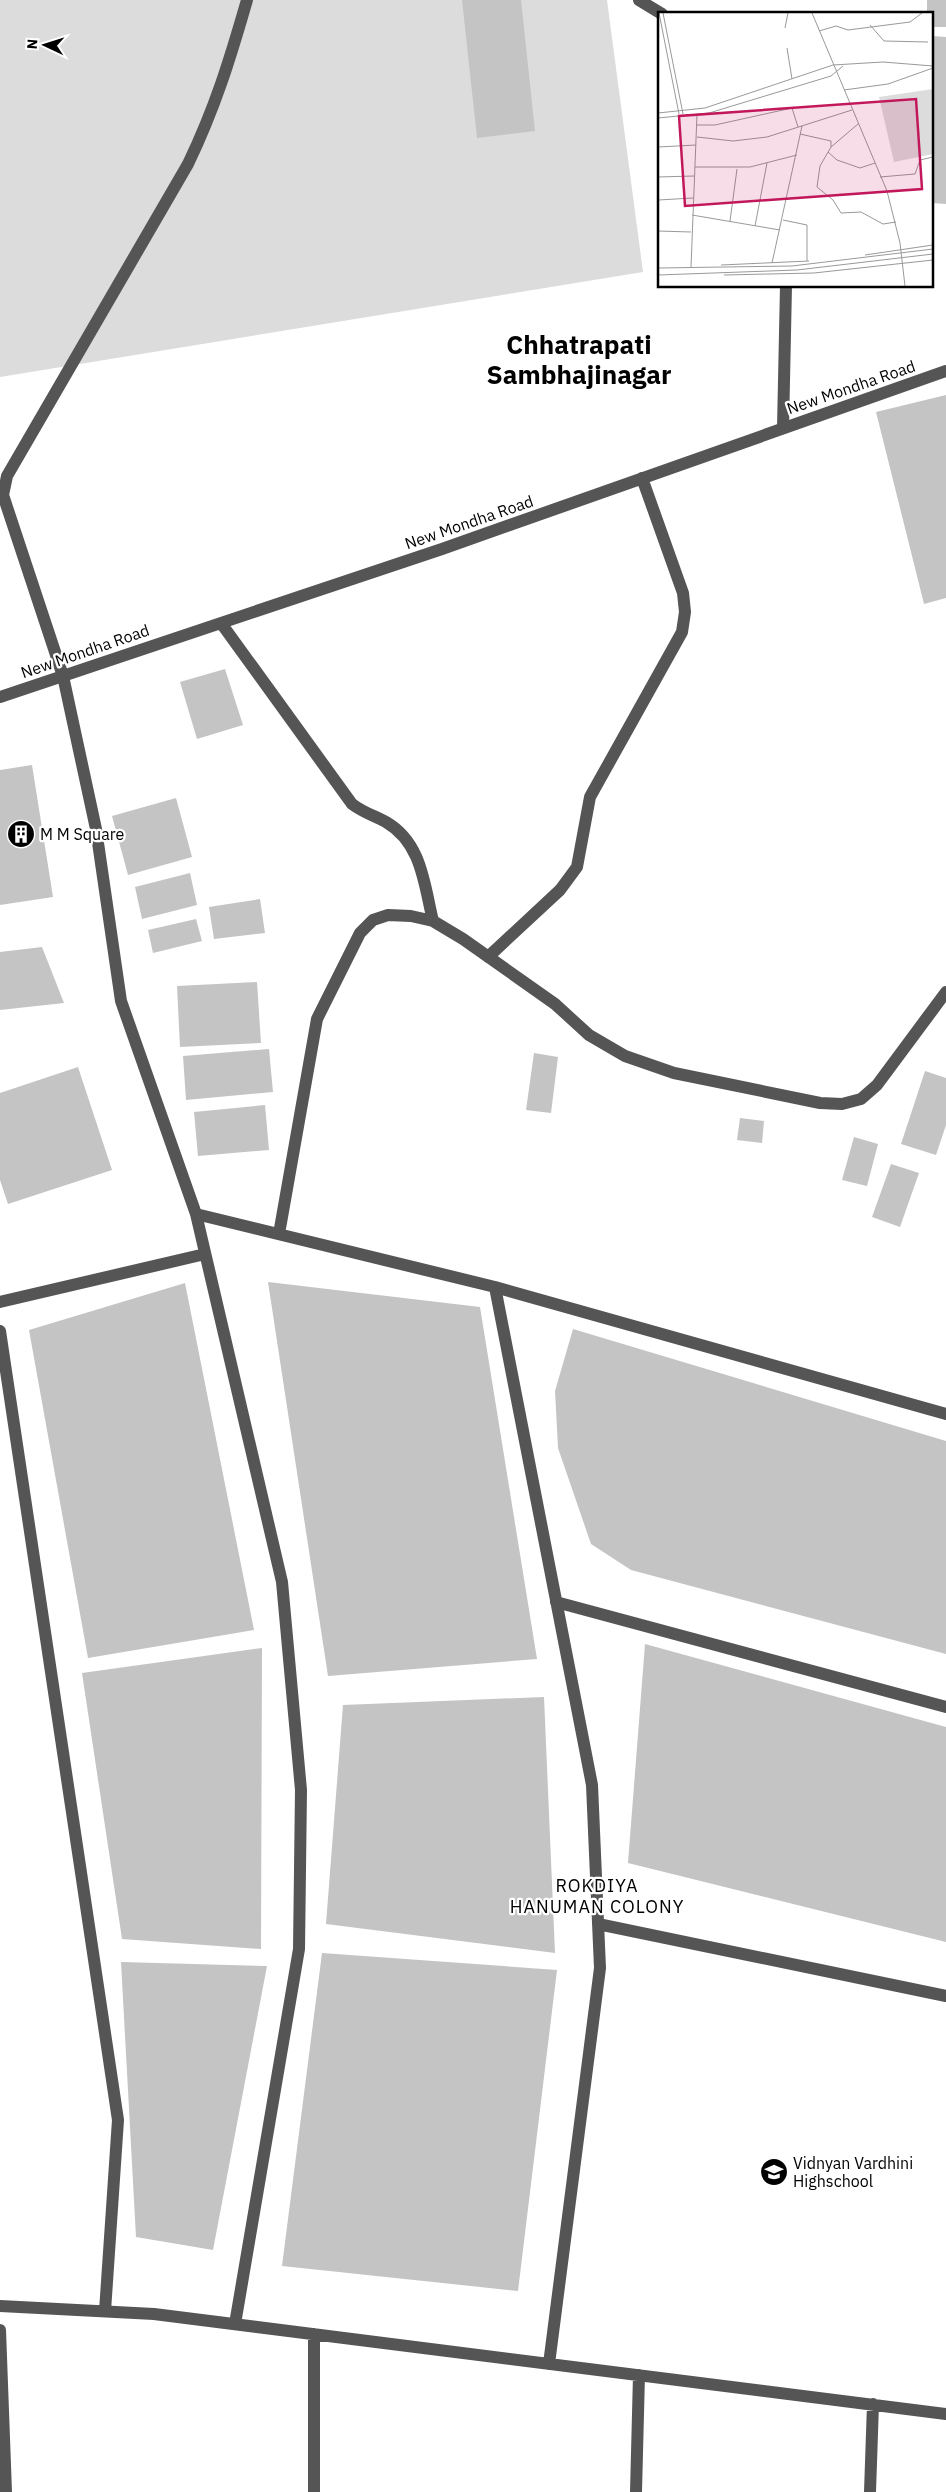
<svg xmlns="http://www.w3.org/2000/svg" width="946" height="2492" viewBox="0 0 946 2492" font-family="'IBM Plex Sans',sans-serif">
	<style>
		.green { fill: #dcdcdc }
		.building { fill: #c4c4c4 }
		.lines { fill: none; stroke-linecap: round; stroke-linejoin: round }
		.minor { stroke: #555; stroke-width: 12 }
		.labels { text-anchor: middle; stroke-width: 4.5; stroke-linejoin: round; paint-order: stroke }
		.street-label { font-size: 16px; fill: #000; stroke: #fff }
		.poi-label { font-size: 16px; fill: #000; stroke: #fff; text-anchor: start }
		.neighbourhood-label { font-size: 18px; letter-spacing: 1px; fill: #000; stroke: #fff }
		.town-label { font-size: 26px; font-weight: bold; fill: #000; stroke: #fff }
		.inset-road { fill: none; stroke: #999; stroke-width: 1 }
		.view { fill: #c2185b; fill-opacity: 0.15; stroke: #c2185b; stroke-width: 2.5 }
		.inset-edge { fill: none; stroke: #000; stroke-width: 2.5 }
	</style>
	<rect width="100%" height="100%" fill="#fff"/>
	<path class="green" d="M0,0H607L643,272L0,377Z"/>
	<path class="building" d="M462,0H521L535,131L477,138Z
		M927,0H946V27H932V14H927Z
		M932,36L946,37V204L932,203Z
		M946,395V598L924,604L876,412Z
		M225,669L243,725L197,739L180,682Z
		M32,765L53,897L0,905V770Z
		M176,798L192,857L128,875L112,816Z
		M190,873L197,905L142,919L135,887Z
		M260,899L265,933L214,939L209,907Z
		M196,919L202,941L153,953L148,930Z
		M42,947L64,1003L0,1010V952Z
		M257,982L261,1043L180,1047L177,986Z
		M269,1049L273,1092L186,1100L183,1056Z
		M534,1053L558,1057L551,1113L526,1110Z
		M78,1067L112,1170L8,1204L0,1180V1093Z
		M925,1071L946,1078V1125L936,1155L901,1144Z
		M265,1105L269,1150L198,1156L194,1112Z
		M740,1118L764,1121L762,1143L737,1140Z
		M854,1137L878,1144L867,1186L842,1180Z
		M891,1164L919,1173L900,1227L872,1217Z
		M268,1282L480,1307L537,1659L328,1676Z
		M185,1283L254,1630L88,1658L29,1330Z
		M573,1329L946,1441V1654L631,1570L591,1544L558,1448L555,1391Z
		M645,1644L946,1727V1942L628,1863Z
		M262,1648L261,1949L122,1939L82,1673Z
		M544,1697L555,1953L326,1924L343,1705Z
		M322,1953L557,1970L518,2291L282,2266Z
		M121,1962L267,1966L213,2250L136,2237Z"/>
	<g class="lines">
		<path class="minor" d="M639,0L662,14
			M783,428L786,286
			M221,623L352,804C364,813 373,815 386,822C422,843 424,884 433,921
			M0,697L442,549L946,371
			M488,957L560,890L577,867L590,797L682,632L685,612L683,593L642,478
			M196,1214L495,1287L946,1414
			M279,1234L317,1019L360,933L373,920L388,915L411,916L433,921L463,939L555,1004L589,1035L625,1056L674,1073L820,1103L842,1104L861,1099L877,1085L946,992
			M495,1287L592,1785L600,1968L549,2364
			M0,1302L205,1254
			M0,1331L118,2120L105,2311
			M556,1602L946,1707
			M598,1924L946,1996
			M0,2306L154,2314L946,2414
			M235,2324L299,1949L301,1790L282,1582L196,1214L121,1001L96,829L63,676L3,495L7,476L188,164C215,108 230,59 247,0
			M0,2330L6,2492
			M314,2334V2492
			M636,2492L639,2375
			M870,2492L873,2404"/>
	</g>
	<defs>
		<g id="building-disc" transform="scale(1.4375)"><circle r="9.5" fill="#000" stroke="#fff"/><path d="M-4-6H4V6H1V3H-1V6H-4ZM-2.5-4.3h1.7v1.8h-1.7ZM.8-4.3h1.7v1.8H.8ZM-2.5-1h1.7V.8h-1.7ZM.8-1h1.7V.8H.8Z" fill="#fff"/></g>
		<g id="school-disc" transform="scale(1.4375)"><circle r="9.5" fill="#000" stroke="#fff"/><path d="M0-5L7-2L0 1L-7-2ZM-4 1L0 2.5L4 1V4Q0 6-4 4Z" fill="#fff"/></g>
	</defs>
	<g fill-rule="evenodd">
		<use href="#building-disc" x="21" y="834"/>
		<use href="#school-disc" x="774" y="2172"/>
	</g>
	<g class="labels">
		<g class="street-label">
			<text transform="translate(851 387) rotate(-19)" y="6">New Mondha Road</text>
			<text transform="translate(469 522) rotate(-19)" y="6">New Mondha Road</text>
			<text transform="translate(85 651) rotate(-19)" y="6">New Mondha Road</text>
		</g>
		<g class="poi-label">
			<text x="40" y="840">M M Square</text>
			<text x="793" y="2169">Vidnyan Vardhini<tspan x="793" dy="18">Highschool</tspan></text>
		</g>
		<g class="neighbourhood-label">
			<text x="597" y="1892">ROKDIYA<tspan x="597" dy="21">HANUMAN COLONY</tspan></text>
		</g>
		<g class="town-label">
			<text x="579" y="354">Chhatrapati<tspan x="579" dy="30">Sambhajinagar</tspan></text>
		</g>
	</g>
	<g transform="translate(658 12)">
		<rect width="275" height="275" fill="#fff"/>
		<path d="M275,77V142L236,150L221,85Z" fill="#dcdcdc"/>
		<path class="inset-road" d="M1,1L21,102M5,1L25,102M154,1L229,179L242,231L247,274M212,13L226,29L270,30M127,16L130,1M161,19L178,14L190,18L252,10L264,1M129,36L134,67M186,78L230,72L275,56M0,101L47,96L175,53L225,50L275,54M0,106L51,101L173,64L185,54M39,113H57L134,96L140,115M142,122L173,129V135L162,154L159,175L175,188L183,201L203,200L225,212L238,210M39,125L75,129L109,125L194,98M0,135L38,133M173,135L200,112M170,140L179,148L202,156L217,151M37,155H92L139,143M0,165L36,164M222,165L257,162L262,148L275,145M0,188L35,186M34,203L122,218M125,208L149,213V249M72,209L79,157M97,214L109,151M0,219L33,220M207,243L275,233M114,251L144,114M63,253L151,249M33,255L39,102M0,256L134,254L275,237M0,263L139,258L275,242M66,263L156,261L275,248"/>
		<path class="view" d="M258,87L264,177L27,194L21,104Z"/>
		<rect width="275" height="275" class="inset-edge"/>
	</g>
	<g transform="translate(45 45) rotate(274)" stroke="#ffffff" stroke-width="4" paint-order="stroke">
	<path d="M0-4L9 19L0 12L-9 19Z" fill="#000000"/>
	<text y="-8" font-size="14" font-weight="bold" text-anchor="middle" fill="#000000">N</text>
	</g>
</svg>
